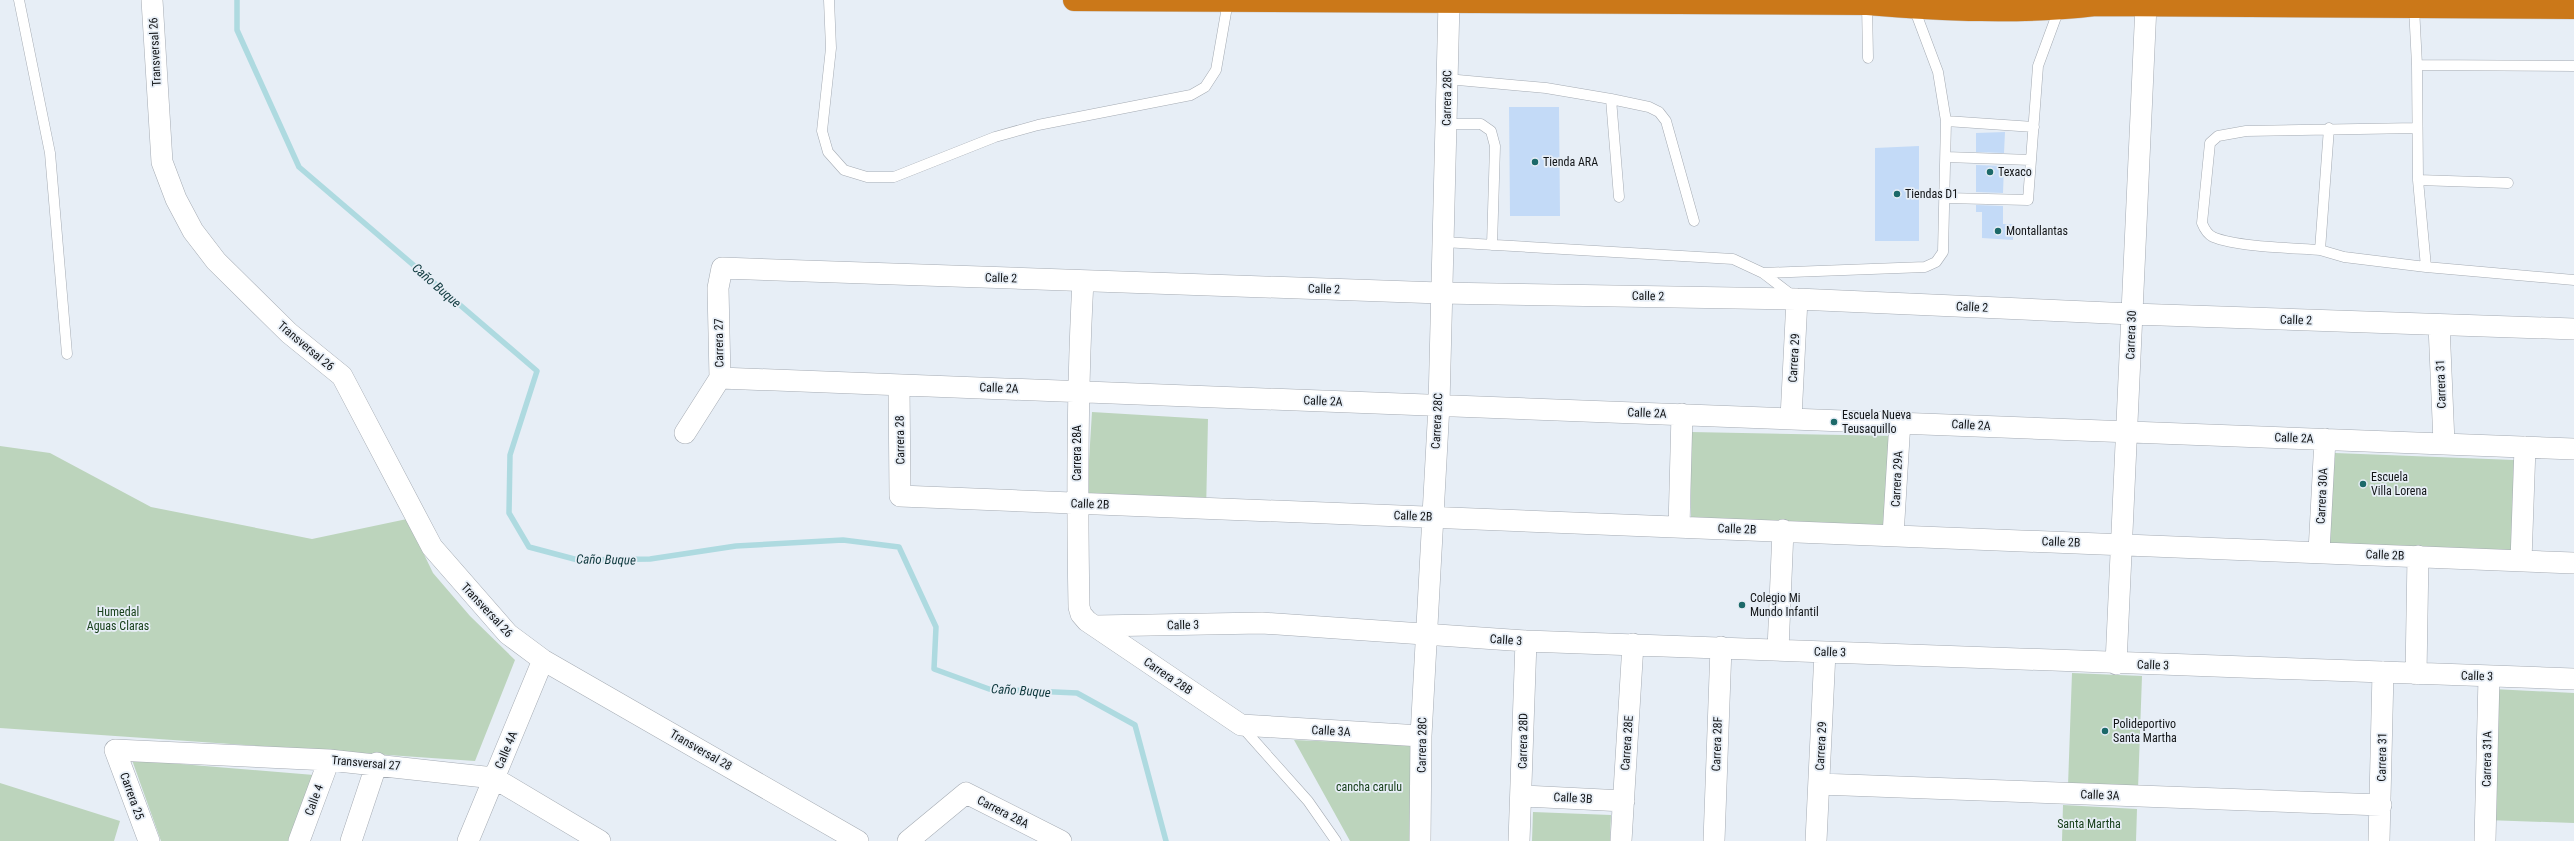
<svg xmlns="http://www.w3.org/2000/svg" width="2574" height="841" viewBox="0 0 2574 841" font-family="'Roboto Condensed',sans-serif">
	<style>
		.park { fill: #bcd4bc }
		.lines { fill: none; stroke-linecap: round; stroke-linejoin: round }
		.stream { stroke: #aedae0; stroke-width: 5.5 }
		.building { fill: #c3daf7 }
		.lane-casing { stroke: #a5abb3; stroke-width: 11 }
		.street-casing { stroke: #a5abb3; stroke-width: 22 }
		.highway-casing { stroke: #cbcbcc; stroke-width: 23 }
		.lane { stroke: #fff; stroke-width: 10 }
		.street { stroke: #fff; stroke-width: 21 }
		.highway { stroke: #cb7819; stroke-width: 22 }
		.poi-dot { fill: #1c6969; stroke: #e7eef6; stroke-width: 1.5 }
		.labels { text-anchor: middle; stroke-width: 3.5; stroke-linejoin: round; paint-order: stroke }
		.street-label { font-size: 12px; fill: #121416; stroke: #e7eef6 }
		.poi-label { font-size: 12px; fill: #121416; stroke: #e7eef6; text-anchor: start }
		.park-label { font-size: 12px; fill: #19411c; stroke: #e7eef6 }
		.water-label { font-size: 13px; font-style: italic; fill: #103a3f; stroke: #e7eef6 }
	</style>
	<rect width="100%" height="100%" fill="#e7eef6"/>
	<path class="park" d="M1092,412L1208,419L1206,513L1086,509Z
		M1691,432L1896,436L1892,538L1691,530Z
		M0,446L50,453L151,507L312,539L407,519L433,573L470,616L515,660L475,761L0,728Z
		M2335,453L2514,460L2512,559L2328,554Z
		M2072,673L2142,676L2138,789L2068,786Z
		M2493,689L2574,693V823L2486,820Z
		M1294,740L1413,745L1412,841H1350Z
		M132,760L314,775L291,841H161Z
		M0,783L120,821L114,841H0Z
		M2063,805L2137,809L2136,841H2062Z
		M1533,812L1611,815L1610,841H1532Z"/>
	<g class="lines">
		<path class="stream" d="M237,0V30L299,167L537,371L510,455L509,513L529,547L578,560L650,559L736,546L843,540L899,547L936,627L934,669L989,689L1077,693L1135,725L1166,841"/>
	</g>
	<path class="building" d="M1509,107H1559L1560,216H1510Z
		M2005,132L2004,153L1976,152V133Z
		M1919,146V241H1875V148Z
		M1976,165L2004,166L2003,193L1976,192Z
		M1976,205L2003,206V224H2014L2013,240L1982,238V212H1976Z"/>
	<g class="lines">
		<g class="lane-casing">
			<path id="lane" d="M19,0L50,153L67,354
				M829,0L831,48L822,131L828,152L844,170L867,177H894L995,137L1038,125L1191,95L1205,87L1216,70L1228,1
				M1867,4L1868,58
				M2414,7L2417,65L2418,180L2426,267L2574,280
				M2417,65L2574,66
				M1447,79L1546,88L1611,99L1649,107L1659,112L1666,121L1694,221
				M1611,99L1619,197
				M1946,121L2034,127
				M1446,124H1481L1491,131L1495,146L1492,245
				M2329,128L2320,250L2344,257L2426,267
				M1946,157L2031,160
				M2418,180L2508,183
				M1946,198L2028,200L2038,66L2059,9
				M1443,242L1733,259L1763,273L1793,296
				M2320,250C2293,248 2237,247 2213,237C2207,234 2204,228 2202,223L2210,143L2218,136L2246,131L2417,128
				M1763,273L1925,267L1936,262L1943,252L1946,121L1938,72L1914,8
				M1242,727L1308,801L1336,841"/>
		</g>
		<g class="street-casing">
			<path id="street" d="M152,0L162,162L176,199L193,231L216,261L289,333L342,376L432,547L508,634L543,660L858,841
				M1083,281C1077,390 1077,498 1079,607L1081,614L1087,621L1241,725L1421,736
				M2439,325L2444,443
				M720,378L2574,449
				M899,385L900,496L2574,563
				M1791,418L1797,299
				M685,433L720,378L718,288L722,268L1440,293L1797,299L2132,314L2574,329
				M1679,527L1682,414
				M1893,536L1900,421
				M2319,552L2325,439
				M2521,561L2525,447
				M1096,626L1262,623L1526,641L2574,679
				M1778,650L1783,530
				M2116,664L2146,5
				M2416,674L2418,556
				M1819,784L2381,805
				M1522,796L1624,801
				M149,841L115,750L329,760L494,778L600,841
				M299,841L329,760
				M351,841L377,763
				M468,841L543,660
				M908,841L966,793L1061,841
				M1420,841L1421,736L1439,405L1449,2
				M1519,841L1526,641
				M1621,841L1633,644
				M1714,841L1721,647
				M1816,841L1825,652
				M2379,841L2383,672
				M2485,841L2489,677"/>
		</g>
		<g class="highway-casing">
			<path id="highway" d="M1074,0L1867,4C1942,10 2020,14 2095,5L2574,8"/>
		</g>
		<use href="#lane" class="lane"/>
		<use href="#street" class="street"/>
		<use href="#highway" class="highway"/>
	</g>
	<g class="poi-dot">
		<circle cx="1535" cy="162" r="4"/>
		<circle cx="1990" cy="172" r="4"/>
		<circle cx="1897" cy="194" r="4"/>
		<circle cx="1998" cy="231" r="4"/>
		<circle cx="1834" cy="422" r="4"/>
		<circle cx="2363" cy="484" r="4"/>
		<circle cx="1742" cy="605" r="4"/>
		<circle cx="2105" cy="731" r="4"/>
	</g>
	<g class="labels">
		<g class="street-label">
			<text transform="translate(155 52) rotate(-93)" y="4">Transversal 26</text>
			<text transform="translate(1447 98) rotate(-89)" y="4">Carrera 28C</text>
			<text transform="translate(1001 278) rotate(2)" y="4">Calle 2</text>
			<text transform="translate(1324 289) rotate(2)" y="4">Calle 2</text>
			<text transform="translate(1648 296) rotate(1)" y="4">Calle 2</text>
			<text transform="translate(1972 307) rotate(3)" y="4">Calle 2</text>
			<text transform="translate(2296 320) rotate(2)" y="4">Calle 2</text>
			<text transform="translate(2131 335) rotate(-88)" y="4">Carrera 30</text>
			<text transform="translate(719 343) rotate(-91)" y="4">Carrera 27</text>
			<text transform="translate(306 346) rotate(40)" y="4">Transversal 26</text>
			<text transform="translate(1794 358) rotate(-87)" y="4">Carrera 29</text>
			<text transform="translate(2441 384) rotate(-92)" y="4">Carrera 31</text>
			<text transform="translate(999 388) rotate(2)" y="4">Calle 2A</text>
			<text transform="translate(1323 401) rotate(2)" y="4">Calle 2A</text>
			<text transform="translate(1647 413) rotate(2)" y="4">Calle 2A</text>
			<text transform="translate(1437 421) rotate(-87)" y="4">Carrera 28C</text>
			<text transform="translate(1971 425) rotate(3)" y="4">Calle 2A</text>
			<text transform="translate(2294 438) rotate(2)" y="4">Calle 2A</text>
			<text transform="translate(900 440) rotate(-91)" y="4">Carrera 28</text>
			<text transform="translate(1077 453) rotate(-90)" y="4">Carrera 28A</text>
			<text transform="translate(1897 479) rotate(-87)" y="4">Carrera 29A</text>
			<text transform="translate(2322 496) rotate(-87)" y="4">Carrera 30A</text>
			<text transform="translate(1090 504) rotate(2)" y="4">Calle 2B</text>
			<text transform="translate(1413 516) rotate(2)" y="4">Calle 2B</text>
			<text transform="translate(1737 529) rotate(2)" y="4">Calle 2B</text>
			<text transform="translate(2061 542) rotate(2)" y="4">Calle 2B</text>
			<text transform="translate(2385 555) rotate(2)" y="4">Calle 2B</text>
			<text transform="translate(487 610) rotate(47)" y="4">Transversal 26</text>
			<text transform="translate(1183 625) rotate(-1)" y="4">Calle 3</text>
			<text transform="translate(1506 640) rotate(4)" y="4">Calle 3</text>
			<text transform="translate(1830 652) rotate(2)" y="4">Calle 3</text>
			<text transform="translate(2153 665) rotate(2)" y="4">Calle 3</text>
			<text transform="translate(1168 676) rotate(34)" y="4">Carrera 28B</text>
			<text transform="translate(2477 676) rotate(2)" y="4">Calle 3</text>
			<text transform="translate(1331 731) rotate(3)" y="4">Calle 3A</text>
			<text transform="translate(1523 741) rotate(-89)" y="4">Carrera 28D</text>
			<text transform="translate(1627 743) rotate(-86)" y="4">Carrera 28E</text>
			<text transform="translate(1717 744) rotate(-88)" y="4">Carrera 28F</text>
			<text transform="translate(1422 745) rotate(-89)" y="4">Carrera 28C</text>
			<text transform="translate(1821 746) rotate(-87)" y="4">Carrera 29</text>
			<text transform="translate(506 750) rotate(-67)" y="4">Calle 4A</text>
			<text transform="translate(701 750) rotate(30)" y="4">Transversal 28</text>
			<text transform="translate(2382 757) rotate(-89)" y="4">Carrera 31</text>
			<text transform="translate(2487 759) rotate(-89)" y="4">Carrera 31A</text>
			<text transform="translate(366 763) rotate(5)" y="4">Transversal 27</text>
			<text transform="translate(2100 795) rotate(2)" y="4">Calle 3A</text>
			<text transform="translate(132 796) rotate(70)" y="4">Carrera 25</text>
			<text transform="translate(1573 798) rotate(3)" y="4">Calle 3B</text>
			<text transform="translate(314 800) rotate(-70)" y="4">Calle 4</text>
			<text transform="translate(1003 812) rotate(27)" y="4">Carrera 28A</text>
		</g>
		<g class="poi-label">
			<text x="1543" y="166">Tienda ARA</text>
			<text x="1998" y="176">Texaco</text>
			<text x="1905" y="198">Tiendas D1</text>
			<text x="2006" y="235">Montallantas</text>
			<text x="1842" y="419">Escuela Nueva<tspan x="1842" dy="14">Teusaquillo</tspan></text>
			<text x="2371" y="481">Escuela<tspan x="2371" dy="14">Villa Lorena</tspan></text>
			<text x="1750" y="602">Colegio Mi<tspan x="1750" dy="14">Mundo Infantil</tspan></text>
			<text x="2113" y="728">Polideportivo<tspan x="2113" dy="14">Santa Martha</tspan></text>
		</g>
		<g class="park-label">
			<text x="118" y="616">Humedal<tspan x="118" dy="14">Aguas Claras</tspan></text>
			<text x="1369" y="791">cancha carulu</text>
			<text x="2089" y="828">Santa Martha</text>
		</g>
		<g class="water-label">
			<text transform="translate(437 285) rotate(41)" y="5">Caño Buque</text>
			<text transform="translate(606 559) rotate(1)" y="5">Caño Buque</text>
			<text transform="translate(1021 690) rotate(4)" y="5">Caño Buque</text>
		</g>
	</g>
</svg>
